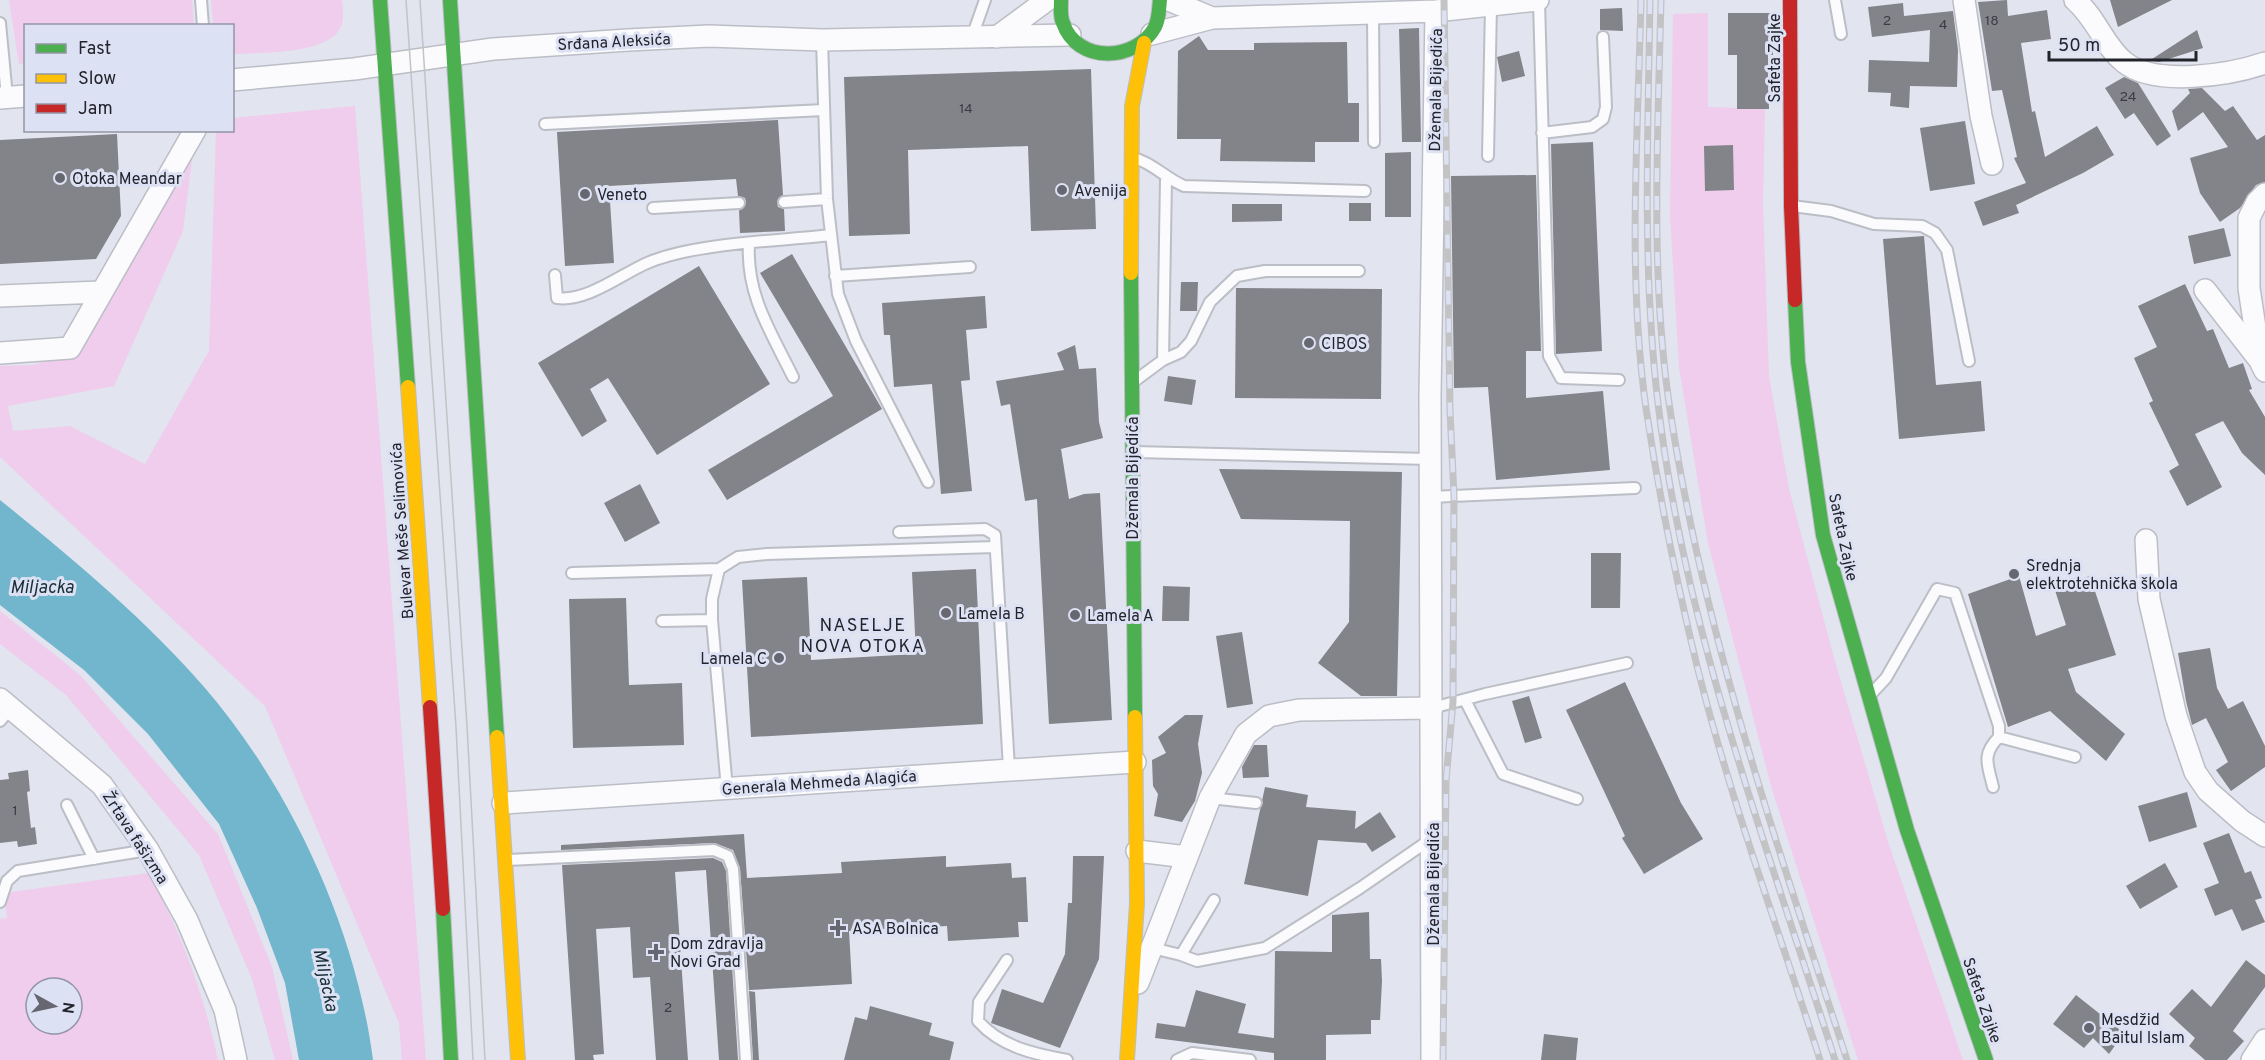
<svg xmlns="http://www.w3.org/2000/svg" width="2265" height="1060" viewBox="0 0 2265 1060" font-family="Overpass,sans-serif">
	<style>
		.green { fill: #f0cced; fill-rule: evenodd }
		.water { fill: #71b6cd }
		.building { fill: #83838a }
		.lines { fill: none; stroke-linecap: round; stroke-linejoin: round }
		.lane-casing { stroke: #bcbec6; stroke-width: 14 }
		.street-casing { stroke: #bcbec6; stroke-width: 24 }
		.fast-casing { stroke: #bcbec6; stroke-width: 16 }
		.slow-casing { stroke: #bcbec6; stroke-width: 16 }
		.jam-casing { stroke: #bcbec6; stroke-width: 16 }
		.lane { stroke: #fbfbfd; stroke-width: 10 }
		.street { stroke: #fbfbfd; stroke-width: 21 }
		.fast { stroke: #4caf50; stroke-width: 14 }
		.slow { stroke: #ffc107; stroke-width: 14 }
		.jam { stroke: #c62828; stroke-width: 14 }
		.tram { stroke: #c3c3c5; stroke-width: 1.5 }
		.rail-casing { stroke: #c3c3c5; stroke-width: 7 }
		.rail { stroke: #dde1f4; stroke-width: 4.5; stroke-dasharray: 14; stroke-linecap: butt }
		.poi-dot { fill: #666770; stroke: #dde1f4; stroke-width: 2 }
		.labels { text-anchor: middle; stroke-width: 6; stroke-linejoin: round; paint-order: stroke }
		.number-label { font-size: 14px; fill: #3b3c43 }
		.street-label { font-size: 16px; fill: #23242b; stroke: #dde1f4 }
		.poi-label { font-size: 16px; fill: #23242b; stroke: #dde1f4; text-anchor: start }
		.water-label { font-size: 18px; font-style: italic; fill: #172d34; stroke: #dde1f4 }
		.neighbourhood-label { font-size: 18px; letter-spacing: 1.5px; fill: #23242b; stroke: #dde1f4 }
	</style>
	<rect width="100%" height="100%" fill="#e2e4ef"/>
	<path class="green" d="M9,0H192L194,25L26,26L25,63L19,64Z
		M211,0H342C343,8 344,16 342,24C332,55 264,52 237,54L233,53L232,26L213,25Z
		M1708,13V107L1765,109L1763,204L1769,376L1789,489L1834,658L1889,845L1963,1060H1858L1771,786L1708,543L1679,367L1670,215L1673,14Z
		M355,106L426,1060H402L399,1023L265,706L0,457V366L33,365L80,352L193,152L183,231L114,386L8,406L13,431L70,426L145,464L209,351L216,131L232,130L233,118Z
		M0,611L80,675L218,834L272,967L293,1060H275L252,979L199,855L66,695L0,644Z
		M149,873C183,938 202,989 218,1060H0V919L7,918L4,893ZM36,988H72V1024H36Z"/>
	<path class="water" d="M0,500C72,558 144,618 205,688C291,788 356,929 373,1060H299L285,983L257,908L219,824L148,734L84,670L0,605Z"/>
	<path class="building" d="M2007,0L2008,16L2047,10L2051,39L2021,43L2032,112L2035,111L2045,157L2097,126L2114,155L2083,173L2016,205L2019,213L1983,226L1974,202L2026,183L2014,158L2017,157L2002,90L1992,91L1978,2Z
		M2110,0H2172L2118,27Z
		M1903,3L1904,16L1953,11L1958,50L1957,87L1910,86L1909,108L1890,106L1891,93L1868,92L1869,60L1929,62L1930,30L1872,37L1868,7Z
		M1622,8L1623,31L1600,30V9Z
		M1728,13H1773V55H1768L1769,109H1737V55H1728Z
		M1419,28L1421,142H1402L1399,29Z
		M2197,30L2203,48L2159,62L2154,61L2152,59Z
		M1199,36L1208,50H1254V43L1347,42L1348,103H1359V142H1315V162L1220,161L1221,139H1177L1178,51Z
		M1519,51L1525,76L1502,82L1497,57Z
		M1091,69L1096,229L1031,231L1028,146L908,150L910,234L849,236L844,77Z
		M2124,77L2138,83L2171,136L2157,146L2134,113L2125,119L2105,88Z
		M2202,88L2225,111L2233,106L2257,140L2265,135V182L2256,185L2240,208L2220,222L2200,193L2190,158L2228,147L2203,112L2178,131L2172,111L2190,93L2188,89Z
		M778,120L783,195L777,202L778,207L784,209L785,231L740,233L739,211L746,203L745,198L738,196L736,179L609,186L614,263L565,266L557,132Z
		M1965,121L1975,184L1930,191L1920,128Z
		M117,134L121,216L96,259L0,264V140Z
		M1593,142L1602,351L1556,354L1551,144Z
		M1733,145L1734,190L1705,191L1704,146Z
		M1411,152V217H1385V153Z
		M1536,175L1541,351H1526V398L1603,391L1610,470L1496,480L1488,387L1454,388L1451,176Z
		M1349,203H1371V221H1349Z
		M1232,204H1282V221L1232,222Z
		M2224,228L2231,256L2194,264L2188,236Z
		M1924,236L1936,385L1981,381L1985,431L1899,439L1883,239Z
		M792,254L882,409L727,500L708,470L833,396L760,273Z
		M699,266L770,384L657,455L608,378L590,389L607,421L582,437L538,363Z
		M1181,282H1198L1197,311H1180Z
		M2185,284L2207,331L2213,329L2229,368L2243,363L2252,389L2249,390L2265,417V475L2242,453L2223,421L2195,434L2222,487L2187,506L2169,471L2179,465L2149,403L2153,401L2134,358L2157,347L2138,306Z
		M1236,288L1382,289L1381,399L1235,398Z
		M985,296L987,328L966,330L970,380L961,381L972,491L941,494L932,384L894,387L890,335H884L882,303Z
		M1075,345L1079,369L1096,368L1099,422L1103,438L1061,449L1069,499L1084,494L1100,493L1112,720L1049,724L1037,499L1025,501L1010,404L1001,406L996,381L1064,370L1057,353Z
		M1168,376L1196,380L1192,405L1164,401Z
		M1219,469L1402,472L1397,696H1361L1318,663L1349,622L1350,521L1241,519Z
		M640,484L660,523L625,542L604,503Z
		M1591,553H1621L1620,608H1591Z
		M976,569L983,724L751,737L742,580L807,577L811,660L916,654L912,572Z
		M2019,576L2036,636L2066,625L2054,587L2090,576L2116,655L2068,669L2076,692L2125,734L2106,761L2050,711L2008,727L1968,594Z
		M1163,586L1190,587L1189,621H1162Z
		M626,598L629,685L682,683L684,745L573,748L569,599Z
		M1242,632L1253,704L1227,708L1216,636Z
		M2210,648L2217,688L2228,709L2243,701L2265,746V767L2231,791L2216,770L2228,762L2206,718L2192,725L2186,701L2178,653Z
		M1625,682L1681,803L1703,839L1644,874L1622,838L1625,836L1566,710Z
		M1529,696L1542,738L1525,743L1512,701Z
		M1185,715H1203L1198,744L1202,773L1195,801L1182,822L1154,816L1158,794L1153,786L1152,760L1166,753L1158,737Z
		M1254,745H1267L1269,777L1243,778L1242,767Z
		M28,770L30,791L27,792L31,828L35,827L37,844L18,847L17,841L0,843V780L9,779L8,773Z
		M1265,787L1308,795L1306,807L1356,811L1355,829L1380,812L1396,837L1372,852L1366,843L1318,840L1308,896L1244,884Z
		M2187,792L2197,827L2149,842L2138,806Z
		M2229,833L2245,873L2251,871L2262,898L2255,900L2265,922L2242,931L2232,909L2215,916L2204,889L2219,883L2203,843Z
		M744,834L747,878L842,873L841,862L946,856V867L1011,863L1012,878L1026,877L1028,922H1018L1019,937L948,941L947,926L849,931L852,984L749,990L740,868L733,850L714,843L561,850V845Z
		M1073,856H1104L1099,959L1060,1048L991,1023L1002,989L1043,1003L1065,954L1068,903H1072Z
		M713,858L722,862L726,871L738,1060H719L706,870L675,872L688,1060H656L650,977L633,978L630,927L596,929L604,1054L593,1055L594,1060H575L562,865Z
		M2165,863L2178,887L2140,909L2126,886Z
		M1369,912L1370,959H1381L1382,981L1380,1020H1371V1034L1326,1035V1060H1274V1053L1155,1038L1157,1023L1185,1027L1196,990L1246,1004L1238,1033L1274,1038L1275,951L1332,952V915Z
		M2246,960L2265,975V987L2233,1031L2244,1041L2227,1060H2205L2189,1046L2195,1038L2169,1014L2192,989L2211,1007Z
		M749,991L755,992L759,1060H753Z
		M2076,995L2124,1033L2109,1054L2093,1038L2084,1048L2053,1024Z
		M870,1006L932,1023L929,1035L954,1042L950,1060H844L855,1017L867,1020Z
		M1544,1034L1578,1038L1576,1060H1541Z"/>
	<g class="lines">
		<g class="lane-casing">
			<path id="lane" d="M201,0L203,26
				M1835,0L1841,34
				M1539,2L1549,356L1561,378L1619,380
				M1373,13L1374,142
				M0,23L7,97
				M972,37L985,0
				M822,40L827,199L838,294L856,341L928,482
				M545,124L824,110
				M1542,133L1592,127L1603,119L1606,107L1603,37
				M1488,156L1491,5
				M1134,158C1153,163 1165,178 1184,186L1365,191
				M784,202L827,199
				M1792,206L1831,211L1874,224L1922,226L1935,233L1947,250L1969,361
				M653,208L739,203
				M749,244C746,295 771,332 793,377
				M555,275L557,298C586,302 619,276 645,264C691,243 779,241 831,235
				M835,276L970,267
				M1163,360L1166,179
				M1136,380L1163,360L1181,352L1191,341L1210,302L1237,276L1265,271H1359
				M1134,452L1430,459
				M1430,497L1635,488
				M899,532L985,529L995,535L1009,768
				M572,573L719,569
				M662,621L712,620
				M1872,693L1886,678L1937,589L1955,593L1999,726V737C1981,755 1988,765 1993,787
				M1465,700L1503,774L1577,799
				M1432,708L1485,694L1627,663
				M0,721L11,708
				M1999,737L2075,757
				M727,789L712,620V599L719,569L738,557L767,554L995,547
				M1210,798L1256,803
				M67,805L94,859
				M507,860L714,850L728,856L733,869L746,1060
				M0,902L7,881L18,871L148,850
				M1152,948L1181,955L1214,900
				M1181,955L1197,961L1265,948L1360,888L1431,839
				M1007,960L979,1002L978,1021C1001,1047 1034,1054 1067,1060
				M1177,1060L1192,1053L1250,1060"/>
		</g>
		<g class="street-casing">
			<path id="street" d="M1169,0L1212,18
				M1964,0L1981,116L1992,164
				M2075,0C2097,19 2104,46 2124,62C2155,87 2230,75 2265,63
				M1152,34L1212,18L1436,11L1538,0
				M997,37L1047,0
				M232,80L354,69L493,49L628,40L709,36L822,40L1070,35
				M0,98L26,96
				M2265,194L2257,202L2249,218V288L2260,361L2265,371
				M2205,290L2258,358
				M0,296L100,292
				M0,353L70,348L195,130
				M2146,540L2149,599L2176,716L2195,772L2208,791L2242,821L2265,836
				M0,699L102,785L148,850L187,920L225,1010L236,1060
				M503,803L1135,762
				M1137,851L1187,857
				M1138,983L1210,798L1246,734L1269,716L1299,710L1432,708
				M1432,1060L1430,396L1436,11
				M2252,1060L2265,1040"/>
		</g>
		<g class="fast-casing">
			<path id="fast" d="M380,0L408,387
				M450,0L497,737
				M1061,0C1061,7 1060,17 1063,23C1077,64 1136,62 1155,27C1159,20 1159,8 1160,0
				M1131,273L1135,717
				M1795,300L1798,362L1823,535L1907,830L1986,1060
				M443,909L451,1060"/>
		</g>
		<g class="slow-casing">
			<path id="slow" d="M1131,273L1132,106L1144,43
				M408,387L430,707
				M497,737L518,1060
				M1127,1060L1137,903L1135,717"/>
		</g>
		<g class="jam-casing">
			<path id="jam" d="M1790,0L1791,206L1795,300
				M430,707L443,909"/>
		</g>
		<use href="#lane" class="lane"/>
		<use href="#street" class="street"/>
		<use href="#fast" class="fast"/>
		<use href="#slow" class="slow"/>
		<use href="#jam" class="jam"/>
		<path class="tram" d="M406,0L456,727L473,1060
			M420,0L467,726L485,1060"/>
		<g class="rail-casing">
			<path id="rail" d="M1641,0C1638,135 1627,274 1646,408C1659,496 1677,584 1698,670C1731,801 1779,931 1820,1060
				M1650,0C1648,134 1642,269 1658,403C1684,628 1767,845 1835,1060
				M1661,0C1658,133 1650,270 1669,403C1702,629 1777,844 1847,1060
				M1443,1060L1446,781L1453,702L1454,496L1450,411L1444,0"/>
		</g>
		<use href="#rail" class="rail"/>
	</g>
	<g class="poi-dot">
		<circle cx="60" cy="178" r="6"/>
		<circle cx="1062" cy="190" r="6"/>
		<circle cx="585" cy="194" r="6"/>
		<circle cx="1309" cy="343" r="6"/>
		<circle cx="2014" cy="574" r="6"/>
		<circle cx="946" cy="613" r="6"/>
		<circle cx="1075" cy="615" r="6"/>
		<circle cx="779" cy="658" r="6"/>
		<path d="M835 919h6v6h6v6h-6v6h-6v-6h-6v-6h6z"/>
		<path d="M653 943h6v6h6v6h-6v6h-6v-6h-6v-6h6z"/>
		<circle cx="2089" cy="1028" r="6"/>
	</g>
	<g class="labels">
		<g class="number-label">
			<text x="1887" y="25">2</text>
			<text x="1992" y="25">18</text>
			<text x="1943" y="29">4</text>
			<text x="2128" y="101">24</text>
			<text x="966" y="113">14</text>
			<text x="15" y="815">1</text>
			<text x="668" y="1012">2</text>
		</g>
		<g class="street-label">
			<text transform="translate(614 41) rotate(-3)" y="6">Srđana Aleksića</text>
			<text transform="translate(1774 58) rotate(-90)" y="6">Safeta Zajke</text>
			<text transform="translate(1435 90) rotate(-89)" y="6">Džemala Bijedića</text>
			<text transform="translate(1132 478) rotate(-90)" y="6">Džemala Bijedića</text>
			<text transform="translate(401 531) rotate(-94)" y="6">Bulevar Meše Selimovića</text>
			<text transform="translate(1844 537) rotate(78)" y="6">Safeta Zajke</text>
			<text transform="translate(819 782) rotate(-4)" y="6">Generala Mehmeda Alagića</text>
			<text transform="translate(136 837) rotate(57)" y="6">Žrtava fašizma</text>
			<text transform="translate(1433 884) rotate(-90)" y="6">Džemala Bijedića</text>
			<text transform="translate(1983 1000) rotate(71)" y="6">Safeta Zajke</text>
		</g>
		<g class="poi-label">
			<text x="72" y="184">Otoka Meandar</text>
			<text x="1074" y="196">Avenija</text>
			<text x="597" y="200">Veneto</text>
			<text x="1321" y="349">CIBOS</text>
			<text x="2026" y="571">Srednja<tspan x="2026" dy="18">elektrotehnička škola</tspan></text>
			<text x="958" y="619">Lamela B</text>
			<text x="1087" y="621">Lamela A</text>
			<text x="767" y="664" text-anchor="end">Lamela C</text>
			<text x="852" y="934">ASA Bolnica</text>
			<text x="670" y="949">Dom zdravlja<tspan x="670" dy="18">Novi Grad</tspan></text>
			<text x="2101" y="1025">Mesdžid<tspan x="2101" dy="18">Baitul Islam</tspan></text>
		</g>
		<g class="water-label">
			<text x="42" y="593">Miljacka</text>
			<text transform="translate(326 980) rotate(78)" y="6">Miljacka</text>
		</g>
		<g class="neighbourhood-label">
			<text x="863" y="631">NASELJE<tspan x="863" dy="21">NOVA OTOKA</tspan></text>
		</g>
	</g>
	<rect x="24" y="24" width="210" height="108" fill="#dde1f4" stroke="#9395a4" stroke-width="1.5"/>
	<rect x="36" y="44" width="30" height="9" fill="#4caf50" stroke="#9395a4" stroke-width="1.5"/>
	<text x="78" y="54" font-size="18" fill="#23242b">Fast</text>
	<rect x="36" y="74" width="30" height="9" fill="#ffc107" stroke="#9395a4" stroke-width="1.5"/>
	<text x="78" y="84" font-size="18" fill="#23242b">Slow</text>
	<rect x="36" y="104" width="30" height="9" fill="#c62828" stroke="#9395a4" stroke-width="1.5"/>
	<text x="78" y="114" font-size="18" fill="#23242b">Jam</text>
	<g transform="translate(54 1006) rotate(98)"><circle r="28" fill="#dde1f4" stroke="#9395a4" stroke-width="1.5"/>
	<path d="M0-4.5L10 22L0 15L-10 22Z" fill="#666770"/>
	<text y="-9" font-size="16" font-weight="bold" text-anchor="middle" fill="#23242b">N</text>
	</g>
	<path d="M2049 51v9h147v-9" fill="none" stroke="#23242b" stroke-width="3"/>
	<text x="2058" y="51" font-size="18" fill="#23242b" stroke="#dde1f4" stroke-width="4.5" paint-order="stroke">50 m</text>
</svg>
